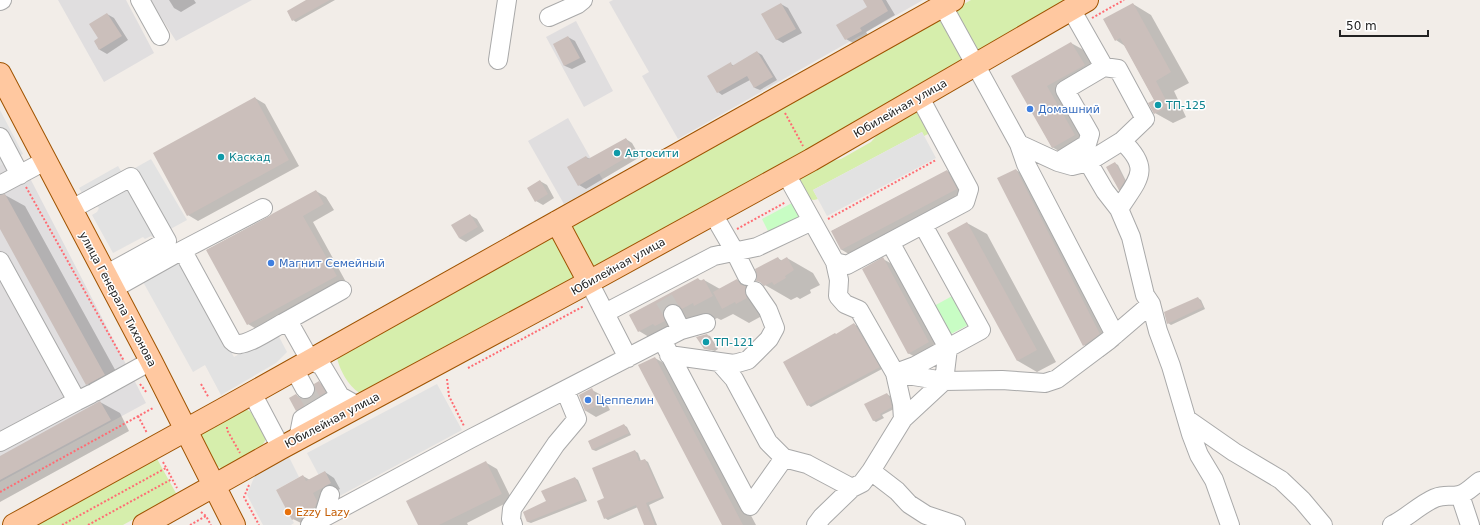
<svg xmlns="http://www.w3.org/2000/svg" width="1480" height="525" viewBox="0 0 1480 525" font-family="'DejaVu Sans',sans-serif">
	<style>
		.residential { fill: #e0dedf }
		.grass { fill: #d6eeac }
		.park { fill: #c8fdc4 }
		.parking { fill: #e2e2e2 }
		.shadow { fill: #0003 }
		.building { fill: #cbbfbb }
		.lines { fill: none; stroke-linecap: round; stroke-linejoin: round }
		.minor-tunnel { stroke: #c8c4c0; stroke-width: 18; stroke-dasharray: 18 9; stroke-linecap: butt }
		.minor-casing { stroke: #a9a9a9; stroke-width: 20 }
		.major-casing { stroke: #9f5300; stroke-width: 24 }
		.path { stroke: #ff6c73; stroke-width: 2; stroke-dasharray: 2 2; stroke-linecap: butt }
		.minor { stroke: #fff; stroke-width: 18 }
		.major { stroke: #ffc8a0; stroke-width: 22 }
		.culture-dot { fill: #0f9aa8; stroke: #fff; stroke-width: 1.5 }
		.shop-dot { fill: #3f7fe0; stroke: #fff; stroke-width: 1.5 }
		.food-dot { fill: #e8710a; stroke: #fff; stroke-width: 1.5 }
		.labels { text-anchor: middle; stroke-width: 3; stroke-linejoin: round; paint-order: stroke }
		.culture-label { font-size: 11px; fill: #0d838f; stroke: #fff; text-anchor: start }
		.street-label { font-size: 11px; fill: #222; stroke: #fff }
		.shop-label { font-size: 11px; fill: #366cbe; stroke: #fff; text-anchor: start }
		.food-label { font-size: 11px; fill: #c56008; stroke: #fff; text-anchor: start }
	</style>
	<rect width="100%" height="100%" fill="#f2ede8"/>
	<path class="residential" d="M58,0H126L154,53L104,82Z
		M150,0H252L176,41Z
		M613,0H923L678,139L642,76L649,72L609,2Z
		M576,21L613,91L584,107L546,37Z
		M568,118L604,182L564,204L528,141Z
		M0,120L146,403L0,482Z"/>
	<path class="grass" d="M971,0H1071L980,52L974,49L955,15L957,8Z
		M939,18L945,19L965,56L963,64L597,270L588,268L569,233L571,223Z
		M917,110L930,133L924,136L922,132L813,190L818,199L814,200L809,199L800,184V178L822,163L841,159L871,142L885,126Z
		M551,237L558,240L577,275L574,281L362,394C350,389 340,371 337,358L341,353Z
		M244,408L256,415L265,431V441L259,450L227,467L221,468L216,466L198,433Z
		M156,457L177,495L123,525H33Z"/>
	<path class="park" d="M792,203L801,218L770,235L762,219Z
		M954,295L970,324L949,335L934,306Z"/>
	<path class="parking" d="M0,110L23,154L0,166Z
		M922,132L936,158L827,216L813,190Z
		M151,159L187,220L154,238L151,236L145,239L143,237L113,253L92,215L97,212L99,208L82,193L79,188L118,166L121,171L128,172Z
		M181,259L234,357L277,333L287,352L276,363L221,395L205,365L193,372L142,280Z
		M437,384L462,430L334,499L325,487L307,453Z
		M289,457L299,477L276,490L294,523L291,525H263L247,495L255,475Z"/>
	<path class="shadow" d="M169,0H194L196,3L181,12L174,8Z
		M308,0H335L296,22L293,20Z
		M866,0H886L895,15L866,32L868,35L853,43L846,39L869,7Z
		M781,4L788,8L802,33L783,43L776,39Z
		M1133,4L1151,15L1189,83L1174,91L1186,117L1173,123L1155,113V101L1125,46L1116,40Z
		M107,14L114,18L128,40L107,54L100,50L95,42L100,39Z
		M568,37L575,41L586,62L572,69L565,66L554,45Z
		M1071,43L1091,54L1103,76L1066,97L1093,146L1071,158L1052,147L1012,76Z
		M757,52L762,55L777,80L760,90L755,88L750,80L722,95L718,92L731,64L734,66Z
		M255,98L265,104L299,166L198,221L188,215Z
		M626,139L632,143L640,157L586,189L579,185L586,157L590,159Z
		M1115,163L1118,165L1127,183L1122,191L1119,190L1108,167Z
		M1016,170L1035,181L1119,345L1103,357L1084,345L999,179Z
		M947,171L966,182L976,200L861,261L842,250L832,231Z
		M540,181L547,185L554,198L543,205L536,201Z
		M316,191L326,197L334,210L313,222L346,282L258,330L248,324L207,250Z
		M5,195L25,206L124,386L106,395L87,384L0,227V198Z
		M470,215L477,219L484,231L466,242L459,238Z
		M967,223L987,234L1056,362L1037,372L1018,361L948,233Z
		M778,258L782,261L787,258L813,273L820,285L810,290L811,293L800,299L797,297L791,300L765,285Z
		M883,259L903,270L948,353L928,364L908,353Z
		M698,279L702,281L704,280L720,289L737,280L762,295L763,318L760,317L749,323L733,314L721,320L717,318L690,336L681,340L678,339L664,346L639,331L630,315Z
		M1198,298L1201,300L1205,309L1171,325L1168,323Z
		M854,324L857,326L882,369L811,407L808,405L836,335Z
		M707,335L710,336L718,349L715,351L704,348Z
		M655,358L674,369L756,525H723Z
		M319,383L322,384L328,394L299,412L296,410V395L301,399H311L315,395Z
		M592,390L603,396L610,410L596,417L586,411L580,396Z
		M887,394L890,396L893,402L894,409L882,415L884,418L876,422L873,420Z
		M100,402L120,413L129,431L0,502V457Z
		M624,425L627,427L631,435L596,451L593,450L589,442Z
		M635,451L638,453L641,461L645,460L648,462L664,498L649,505L657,525H646L638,507L608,520L605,518L606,499Z
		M485,462L497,469L512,500L467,523L468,525H419Z
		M325,472L334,478L340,489L322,499L325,512L303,524L293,519L303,476L310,480Z
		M575,478L578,480L587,501L531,523L528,522L524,512L547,502Z"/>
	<path class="building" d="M306,0H330L292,21L287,11Z
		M863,0H882L888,11L860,28L862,31L845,40L836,25L867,7Z
		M781,3L796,29L776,40L761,14Z
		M1133,3L1171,72L1156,81L1169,106L1154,114L1148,103L1154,100L1120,38L1115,41L1103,19Z
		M107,13L122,36L99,50L94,41L98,38L89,24Z
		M568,36L580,58L564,66L553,44Z
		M1071,42L1085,65L1047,86L1075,135L1052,148L1011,76Z
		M757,51L773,77L754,88L747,76L717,93L707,76L731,62L732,66Z
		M255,97L289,160L187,216L153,153Z
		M626,138L634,153L578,186L567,167L586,156L588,159Z
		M1115,162L1125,181L1119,190L1106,167Z
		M1016,169L1100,334L1083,346L997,178Z
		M947,170L957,189L841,250L831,231Z
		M540,180L548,194L535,202L527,188Z
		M316,190L324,204L303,216L337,276L247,325L206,250L268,217L272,214Z
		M5,194L105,375L88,384L86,385L0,229V195Z
		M470,214L478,227L459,238L451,225Z
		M967,222L1037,350L1017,361L947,233Z
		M778,257L780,261L787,257L794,270L785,276L786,278L774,285L772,282L764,286L760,282L756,281L757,276L755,269Z
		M883,257L929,342L908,354L862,269Z
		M698,278L700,281L704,279L713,296L694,306L693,303L682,309L679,305L674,304H669L664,308L663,313L665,321L655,326L653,324L638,332L629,315Z
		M737,279L741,285L746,286L745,292L747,298L736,304L735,302L722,309L713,292Z
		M1198,297L1203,307L1167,324L1164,312Z
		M854,323L880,367L807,406L783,362L835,333L836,334Z
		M707,334L716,347L711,350L704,349L696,337Z
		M655,357L743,525H722L638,365Z
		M319,381L326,392L296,411L289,398L296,394L299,398L304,399L310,398L314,395L315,390L314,384Z
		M592,388L600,404L585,411L579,395Z
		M887,393L890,399L892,407L880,414L881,417L873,421L864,404Z
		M100,401L111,420L0,480V456Z
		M624,424L629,433L592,450L588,441Z
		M635,450L639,461L645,459L662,497L646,503L655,525H644L636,505L604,519L597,501L604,498L592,468Z
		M486,461L502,494L439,525H418L406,501Z
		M325,471L331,483L313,493L317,501L315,507L292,520L276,490L303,475L306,481Z
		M575,477L585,499L527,522L523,512L546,501L541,491Z"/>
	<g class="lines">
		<path class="minor-tunnel" d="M664,299L673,314
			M305,389L314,405"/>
		<g class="minor-casing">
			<path id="minor" d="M140,0L160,36
				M0,1L2,0
				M943,6L1019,144L1026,164L1115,335
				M1071,9L1104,67
				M549,17L578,4L583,0
				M498,60L507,0
				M0,137L20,175
				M1019,144L1058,162L1087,144L1090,134L1065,90L1104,67L1118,69L1145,119L1122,141L1088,162L1072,166L1058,162
				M1088,162L1105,191L1119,209L1131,237L1145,295L1151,304L1158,331L1171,366L1191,434L1199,455L1214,480L1230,525
				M786,174L835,262L847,265L965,202L969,189L919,96
				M0,185L45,161
				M1119,209C1137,180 1153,170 1122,141
				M70,210L131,177L167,241L105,275
				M713,214L735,252L747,276
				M179,252L263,208
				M0,261L77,401L91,394
				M835,262L839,280L838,296L845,304L859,310L895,373L902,404L903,419
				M589,282L628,358
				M113,289L179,252L186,257L232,341C234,343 236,345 240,344C251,343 272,329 283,323H286L292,328L310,360L322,366L340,396L358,406
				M605,313L714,256L757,247L812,221
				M673,314L681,330
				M283,323L342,290
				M662,340L750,506L784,458
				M669,355L734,364L748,360L769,339L775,328L768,310L755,291
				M719,362L734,379L768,442L784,458L807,464L852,488
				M895,373L944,381L1002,380L1045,383L1057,379L1109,340L1151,304
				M896,373L915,366L981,330L923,225
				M299,378L305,389
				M95,392L151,361
				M252,393L281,448
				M1188,420L1234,452L1281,480L1302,500L1323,525
				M298,439L302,419L340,396
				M0,442L77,401
				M871,471L897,491L909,504L926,515L956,525
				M1460,495L1470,525
				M323,518L330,495
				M310,525L470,439L681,330L706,323
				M513,525L511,519L512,509L556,444L577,419L565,390
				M816,525L822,517L852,488L862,483L871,471L903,419L944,381L948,348L890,242
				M1392,525C1407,518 1419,505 1435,498C1445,494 1450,497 1459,495C1466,494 1474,485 1480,481"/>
		</g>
		<g class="major-casing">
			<path id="major" d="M0,74L151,361L234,525
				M557,222L589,282
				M14,525L222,410L953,0
				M144,525L281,448L589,282L811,160L1087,0"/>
		</g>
		<path class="path" d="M1092,18L1124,0
			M785,113L803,146
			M26,187L124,361
			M828,219L936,160
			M737,229L786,202
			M468,368L584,306
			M447,379L449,396L464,426
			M140,384L147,393
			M201,384L209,398
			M138,416L147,433
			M227,427V430L240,453
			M163,462L177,488
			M249,485L244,497L259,525
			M0,492L153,408
			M201,512L206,516L211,525
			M62,525L166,468
			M88,525L172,479
			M190,525L206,516"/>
		<use href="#minor" class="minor"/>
		<use href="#major" class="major"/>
	</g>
	<g class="culture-dot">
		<circle cx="1158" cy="105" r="4"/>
		<circle cx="617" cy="153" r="4"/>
		<circle cx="221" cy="157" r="4"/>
		<circle cx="706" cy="342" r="4"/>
	</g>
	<g class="shop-dot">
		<circle cx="1030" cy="109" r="4"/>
		<circle cx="271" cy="263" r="4"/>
		<circle cx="588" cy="400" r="4"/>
	</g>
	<circle class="food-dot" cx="288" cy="512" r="4"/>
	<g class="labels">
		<g class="culture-label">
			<text x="1166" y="109">ТП-125</text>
			<text x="625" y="157">Автосити</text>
			<text x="229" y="161">Каскад</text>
			<text x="714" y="346">ТП-121</text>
		</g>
		<g class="street-label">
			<text transform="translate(900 108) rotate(-30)" y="4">Юбилейная улица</text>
			<text transform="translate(618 266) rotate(-29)" y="4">Юбилейная улица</text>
			<text transform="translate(118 299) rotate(62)" y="4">улица Генерала Тихонова</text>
			<text transform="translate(332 420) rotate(-28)" y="4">Юбилейная улица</text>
		</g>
		<g class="shop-label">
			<text x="1038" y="113">Домашний</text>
			<text x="279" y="267">Магнит Семейный</text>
			<text x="596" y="404">Цеппелин</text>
		</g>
		<g class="food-label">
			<text x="296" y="516">Ezzy Lazy</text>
		</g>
	</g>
	<path d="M1340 30v6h88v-6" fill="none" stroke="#222222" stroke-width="2"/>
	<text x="1346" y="30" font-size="12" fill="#222222" stroke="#ffffff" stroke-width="3" paint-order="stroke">50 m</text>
</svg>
